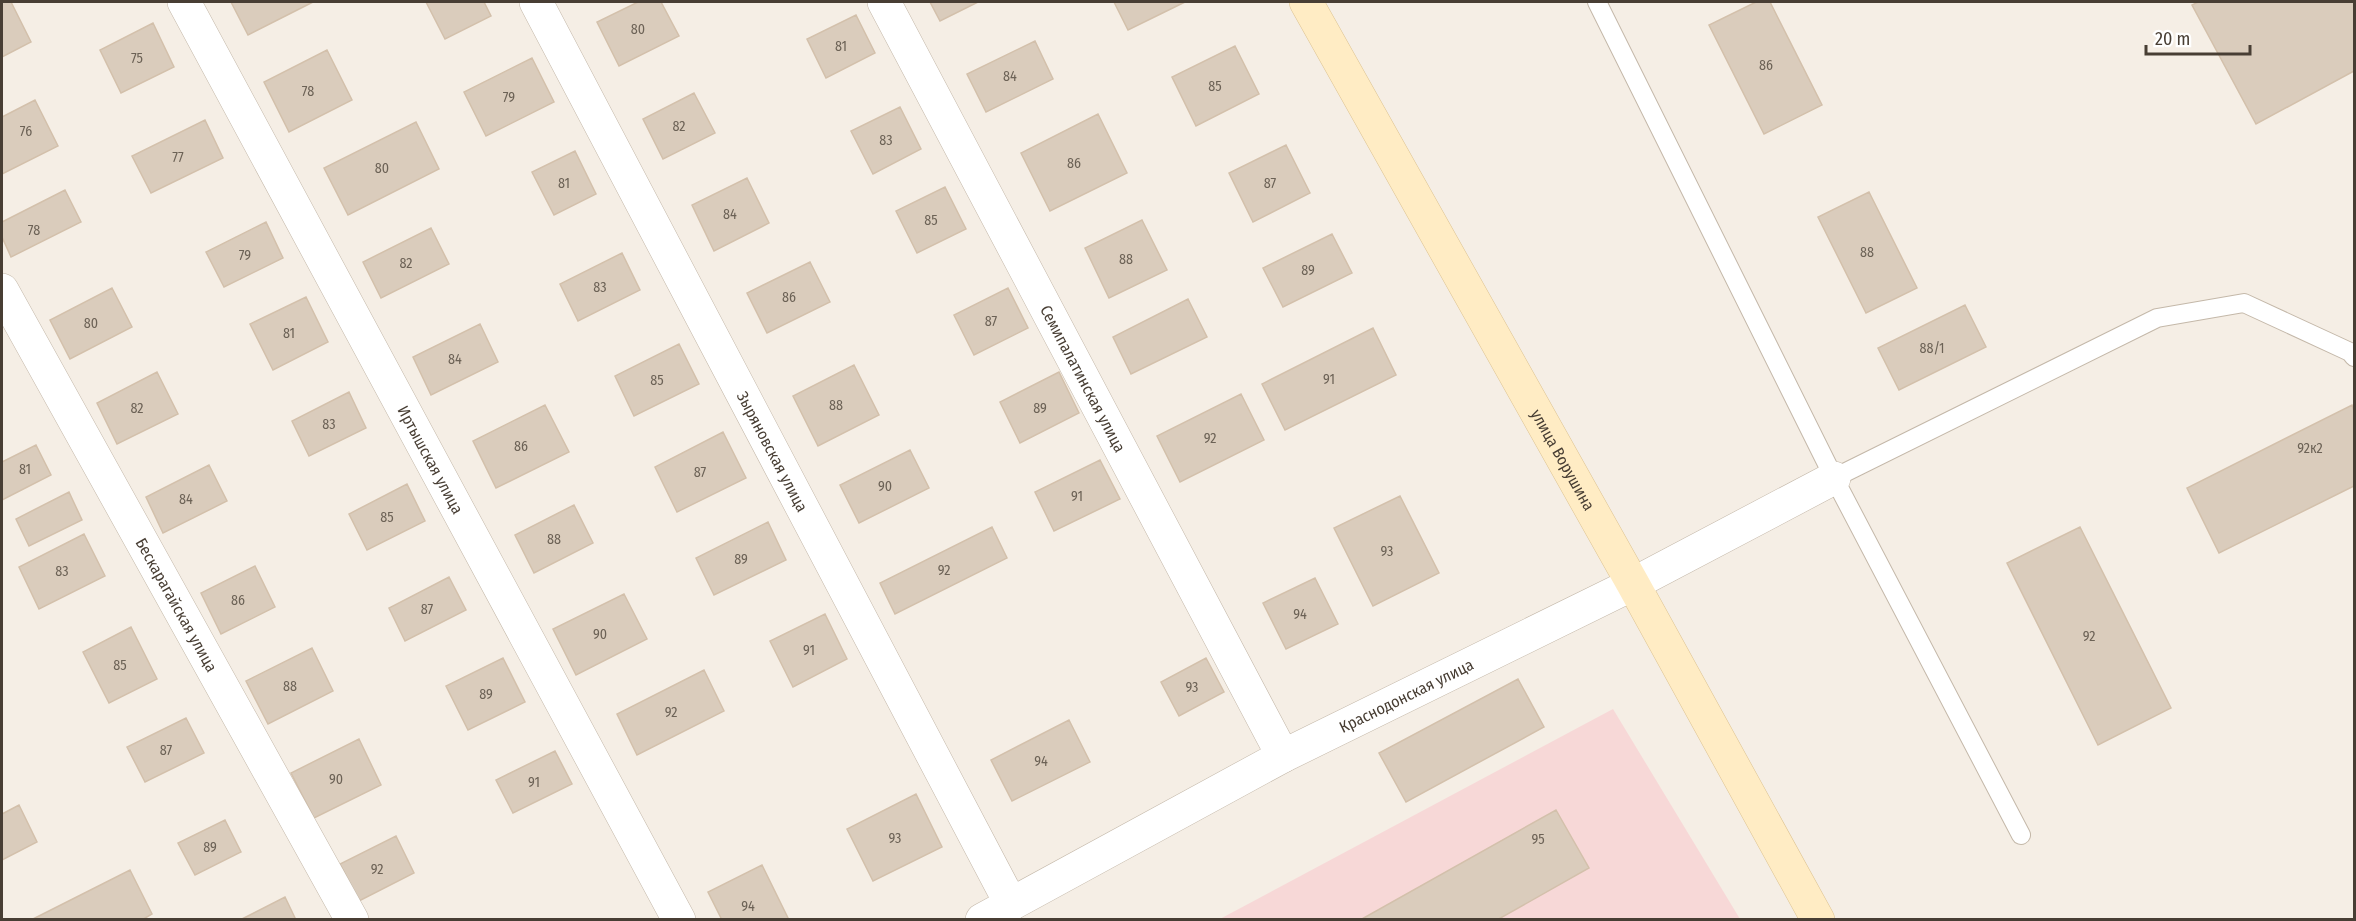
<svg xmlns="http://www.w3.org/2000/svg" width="2356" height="921" viewBox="0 0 2356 921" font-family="'Fira Sans Condensed',sans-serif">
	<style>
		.medical { fill: #f7d8d7 }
		.building { fill: #daccbc; stroke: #d3c0ab; stroke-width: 1.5 }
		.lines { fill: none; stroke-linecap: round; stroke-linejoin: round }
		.lane-casing { stroke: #c4b8a9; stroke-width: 20 }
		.street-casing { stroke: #c4b8a9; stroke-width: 34 }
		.secondary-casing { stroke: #ddc391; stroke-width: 34 }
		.lane { stroke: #fff; stroke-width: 18 }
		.street { stroke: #fff; stroke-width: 33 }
		.secondary { stroke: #ffecc4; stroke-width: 33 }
		.labels { text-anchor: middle; stroke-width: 4.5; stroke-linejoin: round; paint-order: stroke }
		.number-label { font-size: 14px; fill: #6c6256 }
		.street-label { font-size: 16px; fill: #483e34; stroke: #fff }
	</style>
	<rect width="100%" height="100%" fill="#f5eee5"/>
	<path class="medical" d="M1613,709L1740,919L1218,920Z"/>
	<path class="building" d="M2,2H11L31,42L2,57Z
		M231,2H313L248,35Z
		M426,2H484L491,16L445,39Z
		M638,2H661L679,36L619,66L597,22Z
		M930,2H978L940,21Z
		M1114,2H1185L1128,30Z
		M1756,2H1770L1822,105L1764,134L1709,25Z
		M2198,2H2354V71L2256,124L2192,5Z
		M856,15L875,53L826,78L807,39Z
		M153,23L174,67L121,93L100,50Z
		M1035,41L1053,79L986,112L967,74Z
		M1235,46L1259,94L1196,126L1172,77Z
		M327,50L352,100L289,132L264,82Z
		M532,58L554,102L486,136L464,92Z
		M694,93L715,133L663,159L643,119Z
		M35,100L58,146L2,174V117Z
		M900,107L921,149L873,174L851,131Z
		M1098,114L1127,173L1050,211L1021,153Z
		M205,120L223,158L151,193L132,156Z
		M416,122L439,169L348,215L324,168Z
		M1286,145L1310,193L1253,222L1229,173Z
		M575,151L596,194L554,215L532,172Z
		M747,178L769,223L714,251L692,205Z
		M945,187L966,229L917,253L896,211Z
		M65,190L81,222L11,257L2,237V222Z
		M1869,192L1917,288L1866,313L1818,217Z
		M1142,220L1167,270L1109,298L1085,248Z
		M266,222L283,258L224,287L206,252Z
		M431,228L449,264L381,298L363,262Z
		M1332,234L1352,273L1283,307L1263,268Z
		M622,253L640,290L578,321L560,284Z
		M810,262L830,302L767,333L747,293Z
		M112,288L132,327L70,359L50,320Z
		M1008,288L1028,328L974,355L954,315Z
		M306,297L328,342L273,370L250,324Z
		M1188,299L1207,337L1131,374L1113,337Z
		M1965,305L1986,347L1899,390L1878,348Z
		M480,324L498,362L431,395L413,357Z
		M1373,328L1396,375L1285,430L1262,384Z
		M679,344L699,384L634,416L615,376Z
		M854,365L879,415L818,446L793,396Z
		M157,372L178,414L117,444L97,403Z
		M1059,372L1079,413L1020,443L1000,402Z
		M349,392L366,428L309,456L292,421Z
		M1241,394L1264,440L1180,482L1157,436Z
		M545,405L569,452L496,488L473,441Z
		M2352,405L2354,411V486L2219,553L2187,488Z
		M723,432L746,478L677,512L655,467Z
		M36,445L51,475L2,500V462Z
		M910,450L929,488L859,523L840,485Z
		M1100,460L1120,499L1054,531L1035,492Z
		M209,465L227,501L163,533L146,497Z
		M407,484L425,521L367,550L349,514Z
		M69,492L82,520L29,546L16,519Z
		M1400,496L1439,573L1373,606L1334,528Z
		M574,505L593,543L534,573L515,535Z
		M768,522L786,560L714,595L696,558Z
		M992,527L1007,558L895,614L880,583Z
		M2080,527L2171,708L2098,745L2007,563Z
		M84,534L105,576L39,609L19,567Z
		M255,566L275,607L221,634L201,593Z
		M449,577L466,610L405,641L389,608Z
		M1315,578L1338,624L1286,649L1263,603Z
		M624,594L647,639L576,675L553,629Z
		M825,614L847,659L793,687L770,641Z
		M131,627L157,679L109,703L83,652Z
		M312,648L333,691L268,724L246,681Z
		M503,658L525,702L468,730L446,686Z
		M1206,658L1224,692L1179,716L1161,682Z
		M704,670L724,711L637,755L617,714Z
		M1518,679L1544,727L1406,802L1379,753Z
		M186,718L204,753L145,782L127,747Z
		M1069,720L1090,762L1012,801L991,760Z
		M359,739L381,785L314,818L291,773Z
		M555,751L572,784L513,813L496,780Z
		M916,794L942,847L873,881L847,829Z
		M19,805L37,842L2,860V814Z
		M1556,810L1589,868L1497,920H1360Z
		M225,820L241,852L195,875L178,843Z
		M396,836L414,873L359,901L340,864Z
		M762,865L789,920H722L708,892Z
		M130,870L152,914L142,920H31Z
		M285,897L296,920H240Z"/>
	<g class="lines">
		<g class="lane-casing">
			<path id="lane" d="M1597,2L1834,478L2021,835
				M1834,478L2157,318L2244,303L2350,352L2354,357"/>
		</g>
		<g class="street-casing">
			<g id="street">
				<path id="s1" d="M184,2L679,920"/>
				<path id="s2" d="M536,2L1011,904"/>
				<path id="s3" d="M884,2L1283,756"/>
				<path id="s4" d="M2,290L352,920"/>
				<path id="s5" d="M982,920L1283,756L1633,584L1834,478"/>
			</g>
		</g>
		<g class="secondary-casing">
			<g id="secondary">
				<path id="s6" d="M1306,2L1633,584L1818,920"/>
			</g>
		</g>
		<use href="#lane" class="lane"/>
		<use href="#street" class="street"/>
		<use href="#secondary" class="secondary"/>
	</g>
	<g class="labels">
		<g class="number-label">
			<text x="638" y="34">80</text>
			<text x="841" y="51">81</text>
			<text x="137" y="63">75</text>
			<text x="1766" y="70">86</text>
			<text x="1010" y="81">84</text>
			<text x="1215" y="91">85</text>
			<text x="308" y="96">78</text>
			<text x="509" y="102">79</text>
			<text x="679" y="131">82</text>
			<text x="26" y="136">76</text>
			<text x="886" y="145">83</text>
			<text x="178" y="162">77</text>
			<text x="1074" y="168">86</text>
			<text x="382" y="173">80</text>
			<text x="564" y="188">81</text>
			<text x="1270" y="188">87</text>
			<text x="730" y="219">84</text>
			<text x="931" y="225">85</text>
			<text x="34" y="235">78</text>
			<text x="1867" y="257">88</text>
			<text x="245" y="260">79</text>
			<text x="1126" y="264">88</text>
			<text x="406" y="268">82</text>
			<text x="1308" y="275">89</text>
			<text x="600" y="292">83</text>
			<text x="789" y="302">86</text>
			<text x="991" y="326">87</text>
			<text x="91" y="328">80</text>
			<text x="289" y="338">81</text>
			<text x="1932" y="353">88/1</text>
			<text x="455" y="364">84</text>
			<text x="1329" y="384">91</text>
			<text x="657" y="385">85</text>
			<text x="836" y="410">88</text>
			<text x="137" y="413">82</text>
			<text x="1040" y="413">89</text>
			<text x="329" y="429">83</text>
			<text x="1210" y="443">92</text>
			<text x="521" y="451">86</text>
			<text x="2310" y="453">92к2</text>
			<text x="25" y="474">81</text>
			<text x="700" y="477">87</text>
			<text x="885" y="491">90</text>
			<text x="1077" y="501">91</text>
			<text x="186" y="504">84</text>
			<text x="387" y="522">85</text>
			<text x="554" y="544">88</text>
			<text x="1387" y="556">93</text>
			<text x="741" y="564">89</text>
			<text x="944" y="575">92</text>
			<text x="62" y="576">83</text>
			<text x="238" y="605">86</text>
			<text x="427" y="614">87</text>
			<text x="1300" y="619">94</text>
			<text x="600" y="639">90</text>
			<text x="2089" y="641">92</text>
			<text x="809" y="655">91</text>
			<text x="120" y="670">85</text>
			<text x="290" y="691">88</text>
			<text x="1192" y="692">93</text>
			<text x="486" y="699">89</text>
			<text x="671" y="717">92</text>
			<text x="166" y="755">87</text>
			<text x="1041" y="766">94</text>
			<text x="336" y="784">90</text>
			<text x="534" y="787">91</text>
			<text x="895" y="843">93</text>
			<text x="1538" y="844">95</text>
			<text x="210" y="852">89</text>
			<text x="377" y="874">92</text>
			<text x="748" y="911">94</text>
		</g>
		<g class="street-label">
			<text dy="6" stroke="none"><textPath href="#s3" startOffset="426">Семипалатинская улица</textPath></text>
			<text dy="6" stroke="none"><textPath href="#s2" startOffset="508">Зыряновская улица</textPath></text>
			<text dy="6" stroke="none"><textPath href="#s1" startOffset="520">Иртышская улица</textPath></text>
			<text dy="6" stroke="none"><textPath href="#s6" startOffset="525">улица Ворушина</textPath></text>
			<text dy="6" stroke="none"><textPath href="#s4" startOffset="360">Бескарагайская улица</textPath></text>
			<text dy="6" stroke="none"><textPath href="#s5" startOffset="480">Краснодонская улица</textPath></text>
		</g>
	</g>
	<rect width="2356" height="921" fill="none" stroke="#483e34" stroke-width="6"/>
	<path d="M2146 45v9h104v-9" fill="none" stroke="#483e34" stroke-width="3"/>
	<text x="2155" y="45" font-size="18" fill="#483e34" stroke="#ffffff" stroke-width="4.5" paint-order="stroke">20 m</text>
</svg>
